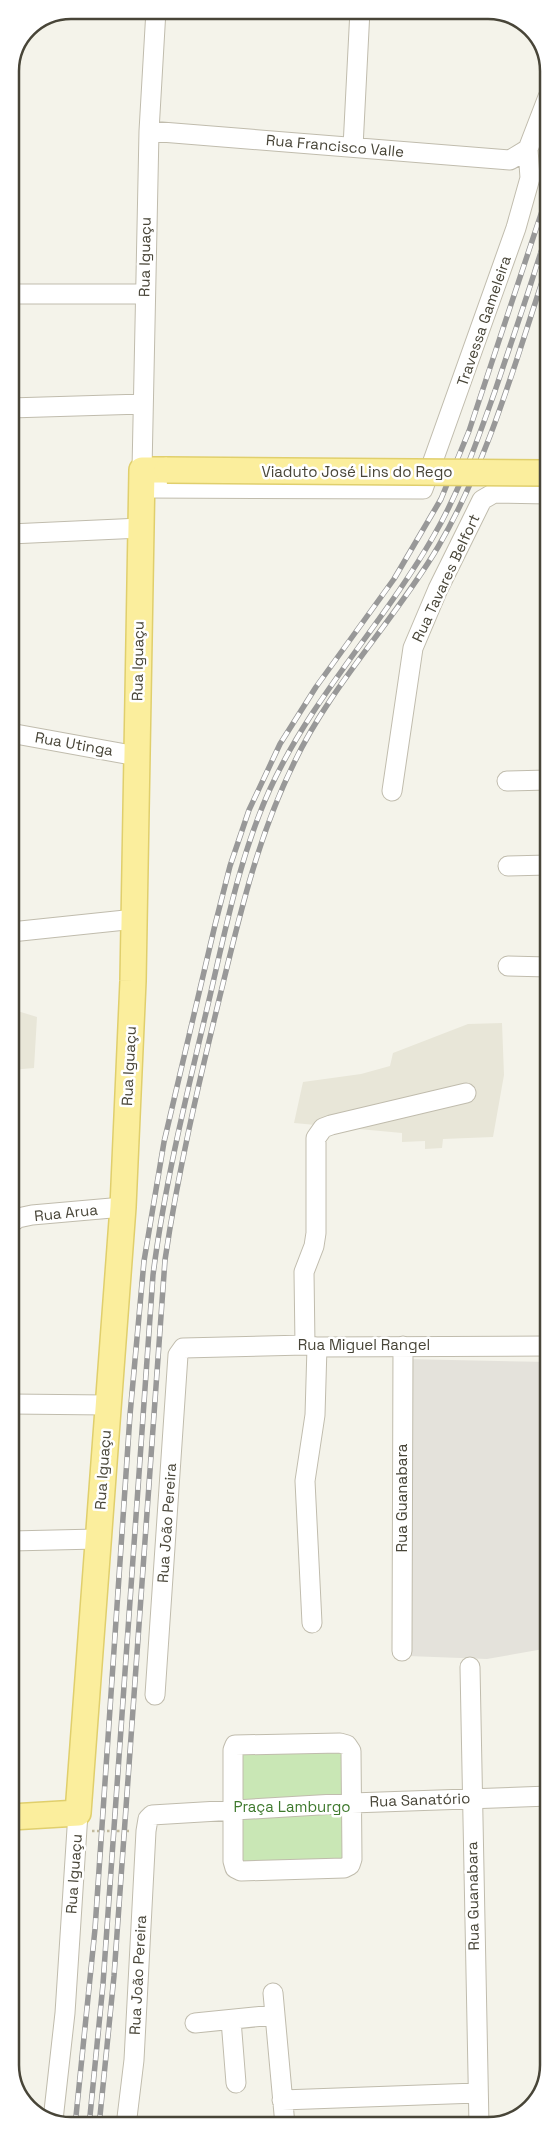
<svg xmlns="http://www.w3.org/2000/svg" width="559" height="2136" viewBox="0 0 559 2136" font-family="'Space Grotesk',sans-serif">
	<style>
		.residential { fill: #e8e6d8 }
		.industrial { fill: #e4e2db }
		.green { fill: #c9e7b5 }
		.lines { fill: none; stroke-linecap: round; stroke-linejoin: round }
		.minor-casing { stroke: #c0bcad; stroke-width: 21 }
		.major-casing { stroke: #e0cf6c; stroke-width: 28 }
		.path { stroke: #c1ba9e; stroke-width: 2.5; stroke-dasharray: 2.5 2.5; stroke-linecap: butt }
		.minor { stroke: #fff; stroke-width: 19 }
		.major { stroke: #fbee9d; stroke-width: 25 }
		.rail-casing { stroke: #989898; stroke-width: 5.5 }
		.rail { stroke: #fff; stroke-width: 4; stroke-dasharray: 11; stroke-linecap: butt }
		.major-bridge-casing { stroke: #e0cf6c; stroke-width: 28; stroke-linecap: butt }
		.major-bridge { stroke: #fbee9d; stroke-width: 25 }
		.labels { text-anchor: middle; stroke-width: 5; stroke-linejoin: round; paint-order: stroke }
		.street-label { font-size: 15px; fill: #484538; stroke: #fff }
		.park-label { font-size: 15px; fill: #3e792d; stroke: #fff }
		.rim { fill: none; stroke: #484538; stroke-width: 2.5 }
	</style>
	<rect width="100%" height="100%" fill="#f4f3ea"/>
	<path class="residential" d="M11,1009L37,1017L34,1068L11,1070Z
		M502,1023L504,1075L493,1137L443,1139L442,1148L425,1149V1141L402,1142V1133L294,1123L303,1082L361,1074L390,1066L393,1053L468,1024Z"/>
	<path class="industrial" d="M404,1359L549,1362V1648L487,1659L408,1656Z"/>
	<path class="green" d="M336,1748L344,1754V1862L240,1863L241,1754Z"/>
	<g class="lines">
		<g class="minor-casing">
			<path id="minor" d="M149,131L510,160L528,149L548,97
				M353,147L360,10
				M10,294H144
				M10,408L143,404
				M142,470L149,131L156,10
				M142,488L423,489L516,228L530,178L528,149
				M10,534L141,528
				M10,733L137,756
				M507,781L548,780
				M392,791L413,648L438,589L482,500L494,493L548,494
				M508,866L548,865
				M11,932L135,919
				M508,966L548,967
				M11,1223L18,1218L32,1215L123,1207
				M305,1345L304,1272L314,1246L316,1233V1138L323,1128L331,1125L466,1093
				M11,1404L107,1405
				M11,1541L97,1539
				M312,1623L305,1481L315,1415L317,1347
				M402,1651L403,1346
				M470,1667L479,2125
				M155,1695L178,1355L183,1348L305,1345L317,1347L549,1346
				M340,1743L347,1745L351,1751L352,1859L350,1865L344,1868L241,1871L235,1868L233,1861V1750L235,1745Z
				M273,1993L285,2125
				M231,2020L236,2083
				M195,2023L274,2015
				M282,2100L477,2093
				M53,2120L65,2013L78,1813
				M126,2126L134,2060L146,1831L148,1819L152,1815L352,1803L549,1796"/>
		</g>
		<g class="major-casing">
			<path id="major" d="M11,1817L78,1813L123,1207L133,981L142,470H167"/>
		</g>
		<path class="path" d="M92,1831H129"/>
		<use href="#minor" class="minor"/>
		<use href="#major" class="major"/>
		<g class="rail-casing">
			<path id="rail" d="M75,2126L95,1929L130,1415L144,1261L164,1142L215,925L230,866L249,810L280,744L316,687L394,579L441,499L469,431L548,193
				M89,2126L103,1984L153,1275C165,1181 188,1089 210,996C226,927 240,855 270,789C312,697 383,624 433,537C460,491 477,441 495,391C513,337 532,283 548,229
				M99,2126L114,1976L165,1260C178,1172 198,1086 219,1000C239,918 257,838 294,763C331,685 394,621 438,547C489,460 516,359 548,264"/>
		</g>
		<use href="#rail" class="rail"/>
		<g class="major-bridge-casing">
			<path id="major-bridge" d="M167,470L548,473"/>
		</g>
		<use href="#major-bridge" class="major-bridge"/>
	</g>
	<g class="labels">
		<g class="street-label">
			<text transform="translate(335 146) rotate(5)" y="5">Rua Francisco Valle</text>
			<text transform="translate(145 257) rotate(-89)" y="5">Rua Iguaçu</text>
			<text transform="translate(484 321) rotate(-71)" y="5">Travessa Gameleira</text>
			<text x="357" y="477">Viaduto José Lins do Rego</text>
			<text transform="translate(446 578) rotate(-65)" y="5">Rua Tavares Belfort</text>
			<text transform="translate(138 661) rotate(-89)" y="5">Rua Iguaçu</text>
			<text transform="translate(74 744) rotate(10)" y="5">Rua Utinga</text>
			<text transform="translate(129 1066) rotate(-87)" y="5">Rua Iguaçu</text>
			<text transform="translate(66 1213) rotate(-6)" y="5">Rua Arua</text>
			<text x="364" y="1350">Rua Miguel Rangel</text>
			<text transform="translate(103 1470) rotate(-86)" y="5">Rua Iguaçu</text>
			<text transform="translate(402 1498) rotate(-90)" y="5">Rua Guanabara</text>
			<text transform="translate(167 1523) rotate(-86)" y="5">Rua João Pereira</text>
			<text transform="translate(420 1800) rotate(-2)" y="5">Rua Sanatório</text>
			<text transform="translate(74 1874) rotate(-86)" y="5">Rua Iguaçu</text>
			<text transform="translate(473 1896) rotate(-91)" y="5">Rua Guanabara</text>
			<text transform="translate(138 1975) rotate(-87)" y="5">Rua João Pereira</text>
		</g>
		<g class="park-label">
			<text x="292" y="1812">Praça Lamburgo</text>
		</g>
	</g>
	<path d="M0 0H559V2136H0ZM71 19H488A52 52 0 0 1 540 71V2065A52 52 0 0 1 488 2117H71A52 52 0 0 1 19 2065V71A52 52 0 0 1 71 19Z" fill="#fff" fill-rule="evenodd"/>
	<path class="rim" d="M71 19H488A52 52 0 0 1 540 71V2065A52 52 0 0 1 488 2117H71A52 52 0 0 1 19 2065V71A52 52 0 0 1 71 19Z"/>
</svg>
